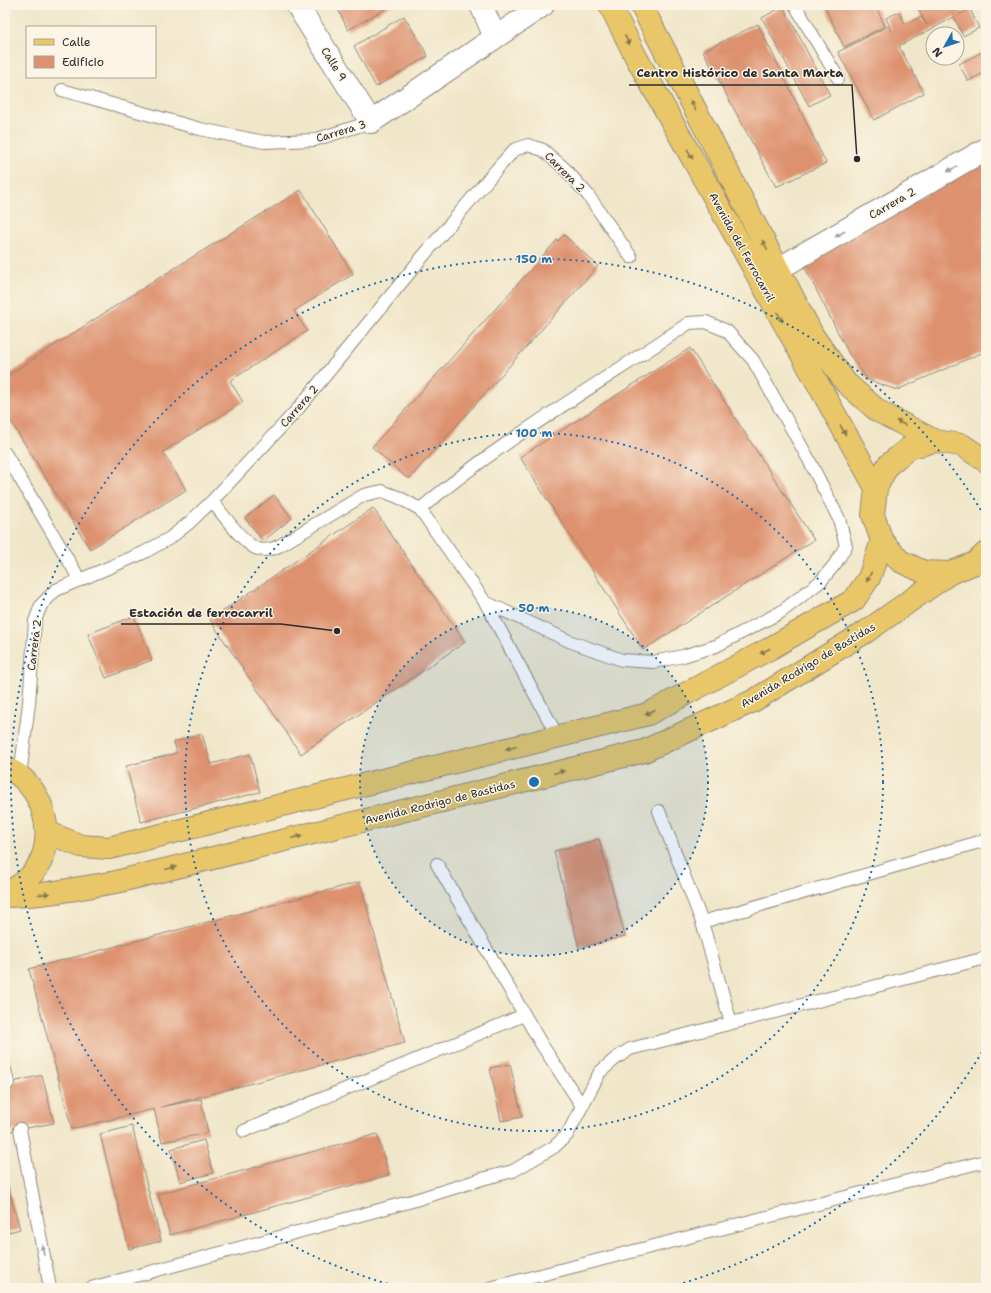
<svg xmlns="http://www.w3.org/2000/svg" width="991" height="1293" viewBox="0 0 991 1293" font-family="'Shantell Sans',sans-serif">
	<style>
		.building { fill: #dd916e }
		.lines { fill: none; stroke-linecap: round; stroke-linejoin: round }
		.service-casing { stroke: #8e887a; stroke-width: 14 }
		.minor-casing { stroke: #8e887a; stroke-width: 24 }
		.primary-casing { stroke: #8e887a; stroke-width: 24 }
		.service { stroke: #fff; stroke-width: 12 }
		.minor { stroke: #fff; stroke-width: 22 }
		.primary { stroke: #e9c769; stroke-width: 22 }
		.oneway { fill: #8a794a }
		.oneway2 { fill: #a0a0a0 }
		.ring { fill: none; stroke: #1f6fb2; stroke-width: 2; stroke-dasharray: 2 4 }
		.labels { text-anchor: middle; stroke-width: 3; stroke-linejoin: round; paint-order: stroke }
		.street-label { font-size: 11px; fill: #2b2b2b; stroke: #fcf5e5 }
		.centre { fill: #1f6fb2; stroke: #fcf5e5; stroke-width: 2 }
		.ring-label { font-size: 12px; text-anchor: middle; font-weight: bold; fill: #1f6fb2; stroke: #fcf5e5; stroke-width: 3; stroke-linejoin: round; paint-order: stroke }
		.leader { fill: none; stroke: #2b2b2b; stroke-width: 1.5 }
		.callout-dot { fill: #2b2b2b; stroke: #fcf5e5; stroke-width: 1.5 }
		.callout-label { font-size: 12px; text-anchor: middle; font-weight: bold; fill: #2b2b2b; stroke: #fcf5e5; stroke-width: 3; stroke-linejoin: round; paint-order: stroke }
	</style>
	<rect width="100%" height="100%" fill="#fcf5e5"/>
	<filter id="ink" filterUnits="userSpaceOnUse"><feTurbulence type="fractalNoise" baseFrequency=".025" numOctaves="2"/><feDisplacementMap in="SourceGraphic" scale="8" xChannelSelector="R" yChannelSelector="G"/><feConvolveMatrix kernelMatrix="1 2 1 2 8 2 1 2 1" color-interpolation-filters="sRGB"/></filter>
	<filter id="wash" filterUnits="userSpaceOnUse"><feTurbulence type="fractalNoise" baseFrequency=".012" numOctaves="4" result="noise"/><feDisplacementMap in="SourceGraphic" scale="16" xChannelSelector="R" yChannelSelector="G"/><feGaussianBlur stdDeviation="0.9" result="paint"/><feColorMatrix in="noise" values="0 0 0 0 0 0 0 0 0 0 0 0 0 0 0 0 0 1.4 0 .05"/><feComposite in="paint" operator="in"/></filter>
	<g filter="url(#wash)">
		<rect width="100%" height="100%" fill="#f0e6c9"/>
		<g id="blocks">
			<path class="building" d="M336,5H392L348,30Z
				M824,5H875L885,26L844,47Z
				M921,5H956L960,14L970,9L979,28L963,36L954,17L899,46L924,93L874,120L838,52L888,26L892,31L886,18L899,12L905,24L921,17L927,25L917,7Z
				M783,6L830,95L809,106L762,18Z
				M404,16L428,56L376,87L354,46Z
				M758,24L826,163L776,187L703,51Z
				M986,50V72L968,81L959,64Z
				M986,159V351L897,390L868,380L849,354L803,264Z
				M301,190L353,274L294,311L307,331L230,381L243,402L163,452L186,490L90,549L5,412V377L162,276Z
				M564,235L598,266L410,478L409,477L407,478L372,447L557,240L558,241Z
				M690,348L814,540L643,650L520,457Z
				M274,495L292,518L263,541L245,518Z
				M373,508L465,642L301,754L210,620Z
				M134,616L152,660L106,678L88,634Z
				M202,734L211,764L250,754L260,792L141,822L126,766L177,753L174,742Z
				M599,839L625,936L579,948L554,851Z
				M360,882L405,1043L161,1107L201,1099L208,1133L162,1142L154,1109L72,1129L29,969Z
				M510,1064L522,1117L501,1121L490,1068Z
				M42,1075L54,1123L5,1132V1084Z
				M132,1126L161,1241L129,1249L100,1134Z
				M377,1134L389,1175L170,1235L158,1194Z
				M204,1140L213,1173L180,1182L171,1149Z
				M5,1175L20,1229L5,1233Z"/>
		</g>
	</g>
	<g filter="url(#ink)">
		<use href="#blocks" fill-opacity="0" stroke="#8e887a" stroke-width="1"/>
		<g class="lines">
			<g class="service-casing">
				<path id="service" d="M795,5L838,78
					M62,90L200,129L264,142L314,140L371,122
					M5,453L80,580
					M212,501C221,512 245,546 258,549C265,551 273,549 279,546L364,495L382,491L398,497L420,509L485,602L558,737
					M420,509C503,439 599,384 689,323L706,322L727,331L753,360L808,458L839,519L846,546L835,564L821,581L781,612L716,646L683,656L653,662L622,660L569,641L485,602
					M20,776L29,703L35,621L41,605L56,590L143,553L170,538L190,522L212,501L297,410L419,261L496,170L514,150L528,145L543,150L564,168L588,195L631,257
					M659,811L702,922L731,1023
					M437,864L542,1045L582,1106
					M702,922L986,840
					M5,1070L8,1083
					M20,1129L50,1288
					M244,1131L524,1015
					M91,1288L412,1201L482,1179L513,1171L554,1147L567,1135L600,1072L615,1059L630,1049L986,958
					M490,1288L986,1161"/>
			</g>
			<g class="minor-casing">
				<path id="minor" d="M297,5L371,122L543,5
					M481,5L495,37
					M778,269L986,149"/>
			</g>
			<g class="primary-casing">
				<path id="primary" d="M610,5L636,57L876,488
					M641,5L813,336L846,383L878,411L935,441
					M986,461L962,445L935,441L909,448L888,465L876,488L873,515L882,541L900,561L924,572L950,573L975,563L986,553
					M5,767C10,770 17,773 21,777C47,800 56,843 34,872C26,882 16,888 5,895
					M47,832L81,846L109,848L648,714L769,649L854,600L869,578L882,541
					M5,896C43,896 79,888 116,882L644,751L753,701L867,631L950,573"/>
			</g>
			<use href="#service" class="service"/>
			<use href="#minor" class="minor"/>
			<use href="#primary" class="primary"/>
		</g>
		<defs><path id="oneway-solid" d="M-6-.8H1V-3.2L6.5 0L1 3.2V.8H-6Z"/></defs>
		<g class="oneway">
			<use href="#oneway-solid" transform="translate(627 40) rotate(64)"/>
			<use href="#oneway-solid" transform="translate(693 105) rotate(-117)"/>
			<use href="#oneway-solid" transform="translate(690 154) rotate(61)"/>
			<use href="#oneway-solid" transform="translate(765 245) rotate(-117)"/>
			<use href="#oneway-solid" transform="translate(780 317) rotate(61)"/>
			<use href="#oneway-solid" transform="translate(901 423) rotate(-152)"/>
			<use href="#oneway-solid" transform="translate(843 430) rotate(61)"/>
			<use href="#oneway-solid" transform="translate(869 577) rotate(116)"/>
			<use href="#oneway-solid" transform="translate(765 651) rotate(152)"/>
			<use href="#oneway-solid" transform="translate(650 712) rotate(155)"/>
			<use href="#oneway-solid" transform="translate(511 748) rotate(166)"/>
			<use href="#oneway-solid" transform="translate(559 772) rotate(-14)"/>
			<use href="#oneway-solid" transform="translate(297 837) rotate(-14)"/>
			<use href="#oneway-solid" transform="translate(171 868) rotate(-14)"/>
			<use href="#oneway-solid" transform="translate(44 894) rotate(-6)"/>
		</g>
		<g class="oneway2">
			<use href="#oneway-solid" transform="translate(952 169) rotate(150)"/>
			<use href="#oneway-solid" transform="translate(840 234) rotate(150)"/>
			<use href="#oneway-solid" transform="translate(43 1250) rotate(-101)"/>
		</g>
	</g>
	<circle cx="534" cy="782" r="174" fill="#1f6fb2" fill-opacity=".12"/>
	<g class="ring">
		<circle cx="534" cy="782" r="174"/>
		<circle cx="534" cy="782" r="349"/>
		<path d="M985 1047A523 523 0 0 1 669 1287M399 1287A523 523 0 1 1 985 517"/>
	</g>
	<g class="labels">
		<g class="street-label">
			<text transform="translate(334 64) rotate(58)" y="4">Calle 9</text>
			<text transform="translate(341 131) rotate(-17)" y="4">Carrera 3</text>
			<text transform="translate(565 172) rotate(45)" y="4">Carrera 2</text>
			<text transform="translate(892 203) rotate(-30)" y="4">Carrera 2</text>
			<text transform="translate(742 247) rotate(61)" y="4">Avenida del Ferrocarril</text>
			<text transform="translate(299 406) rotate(-49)" y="4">Carrera 2</text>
			<text transform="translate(34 645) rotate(-83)" y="4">Carrera 2</text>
			<text transform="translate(808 665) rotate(-31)" y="4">Avenida Rodrigo de Bastidas</text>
			<text transform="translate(440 802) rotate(-14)" y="4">Avenida Rodrigo de Bastidas</text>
		</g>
	</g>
	<circle cx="534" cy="782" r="6" class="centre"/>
	<g class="ring-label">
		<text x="534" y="263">150 m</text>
		<text x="534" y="437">100 m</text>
		<text x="534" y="612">50 m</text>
	</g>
	<path class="leader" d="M857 159L852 85H629M337 631L281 624H121"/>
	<g class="callout-dot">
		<circle cx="857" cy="159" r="4"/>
		<circle cx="337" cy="631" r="4"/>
	</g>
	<g class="callout-label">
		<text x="740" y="77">Centro Histórico de Santa Marta</text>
		<text x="201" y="617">Estación de ferrocarril</text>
	</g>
	<rect width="991" height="1293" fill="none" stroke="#fcf5e5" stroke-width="20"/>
	<rect x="26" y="26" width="130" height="52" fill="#fcf5e5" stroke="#a8a49b"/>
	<rect x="34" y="39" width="20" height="6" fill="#e9c769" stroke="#a8a49b"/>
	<text x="62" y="46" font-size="12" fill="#2b2b2b">Calle</text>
	<rect x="34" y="56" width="20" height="12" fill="#dd916e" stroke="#a8a49b"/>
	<text x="62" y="66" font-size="12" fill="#2b2b2b">Edificio</text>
	<g transform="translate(945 46) rotate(231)"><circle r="19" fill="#fcf5e5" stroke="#a8a49b"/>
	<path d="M0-3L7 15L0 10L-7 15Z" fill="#1f6fb2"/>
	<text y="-6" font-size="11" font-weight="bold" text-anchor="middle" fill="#2b2b2b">N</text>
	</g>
</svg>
